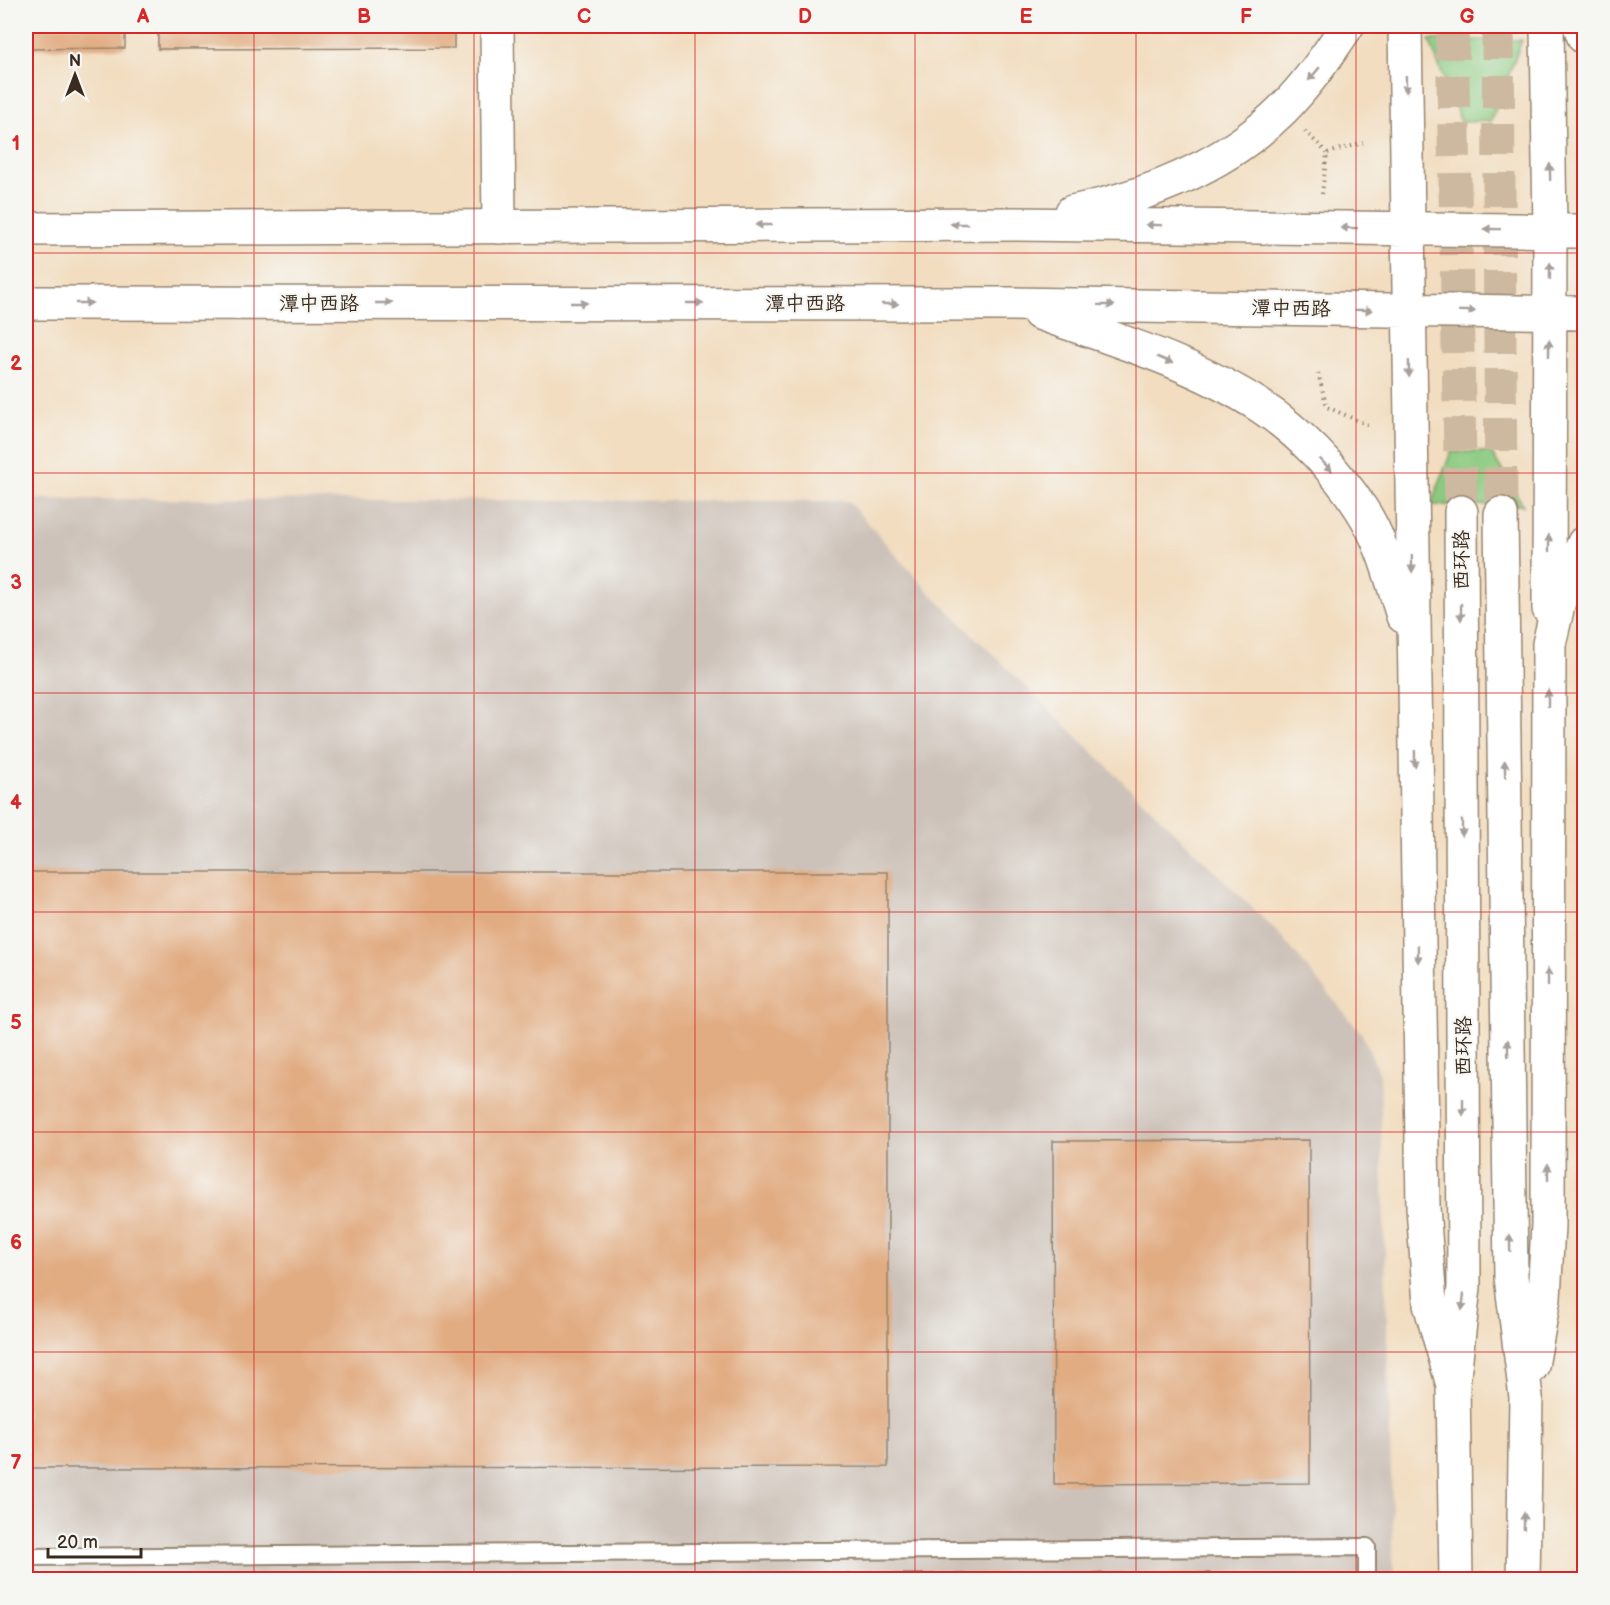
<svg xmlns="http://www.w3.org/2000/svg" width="1610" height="1605" viewBox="0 0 1610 1605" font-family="'Balsamiq Sans','LXGW WenKai TC',sans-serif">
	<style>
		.industrial { fill: #cdc2b9 }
		.green { fill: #8bca80; stroke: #637a4f; stroke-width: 1.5 }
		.building { fill: #e1ac82 }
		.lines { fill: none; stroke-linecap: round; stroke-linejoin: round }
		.primary-tunnel { stroke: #cdb9a0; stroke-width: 33; stroke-dasharray: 33 16; stroke-linecap: butt }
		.lane-casing { stroke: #96846f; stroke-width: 20 }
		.street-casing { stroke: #96846f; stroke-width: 36 }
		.primary-casing { stroke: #96846f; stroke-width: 36 }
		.path { stroke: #96846f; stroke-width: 4; stroke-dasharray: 1.5 4.5; stroke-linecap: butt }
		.lane { stroke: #fff; stroke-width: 16 }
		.street { stroke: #fff; stroke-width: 33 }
		.primary { stroke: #fff; stroke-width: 33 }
		.oneway { fill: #a79f9a }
		.grid { fill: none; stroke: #d62828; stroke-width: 1.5; stroke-opacity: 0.55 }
		.labels { text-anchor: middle; stroke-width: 4.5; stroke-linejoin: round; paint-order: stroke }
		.street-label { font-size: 20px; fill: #3b2a1e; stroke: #f6f6f2 }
		.neatline { fill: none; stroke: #d62828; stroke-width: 2 }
		.grid-label { font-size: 20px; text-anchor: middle; font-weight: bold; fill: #d62828 }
	</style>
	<rect width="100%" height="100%" fill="#f6f6f2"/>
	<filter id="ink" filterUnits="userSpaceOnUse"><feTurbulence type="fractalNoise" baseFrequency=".0167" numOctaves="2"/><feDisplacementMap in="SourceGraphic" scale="12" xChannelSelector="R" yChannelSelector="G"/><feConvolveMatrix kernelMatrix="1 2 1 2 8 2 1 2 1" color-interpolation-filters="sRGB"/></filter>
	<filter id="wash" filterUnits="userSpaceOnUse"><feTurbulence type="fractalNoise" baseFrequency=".008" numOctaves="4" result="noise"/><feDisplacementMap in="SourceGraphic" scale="24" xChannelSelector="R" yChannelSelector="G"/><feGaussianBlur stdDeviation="1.35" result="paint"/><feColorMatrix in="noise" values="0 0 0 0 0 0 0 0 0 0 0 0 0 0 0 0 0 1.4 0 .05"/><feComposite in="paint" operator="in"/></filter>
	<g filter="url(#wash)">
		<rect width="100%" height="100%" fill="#f2ddc0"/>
		<path class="industrial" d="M26,499L848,501L928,591L1280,935L1362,1034L1380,1075L1394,1579L26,1580Z"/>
		<path class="green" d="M1429,40H1522L1491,121L1461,122Z
			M1451,452H1491L1523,505H1431Z"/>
		<g id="blocks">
			<path class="building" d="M26,26H125V48L26,49Z
				M158,26H454V48L158,49Z
				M26,872H888V1467L26,1468Z
				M1309,1140L1310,1483L1054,1484L1053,1141Z
				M1210,1573V1580H843V1574Z"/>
		</g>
	</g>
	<g filter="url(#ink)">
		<use href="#blocks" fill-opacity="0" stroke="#96846f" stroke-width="1.5"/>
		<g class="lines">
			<path class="primary-tunnel" d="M1452,26L1461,512
				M1498,26L1501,514"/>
			<g class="lane-casing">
				<path id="lane" d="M26,1557L1367,1547V1580"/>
			</g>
			<g class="street-casing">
				<path id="street" d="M497,26L499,227"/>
			</g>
			<g class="primary-casing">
				<path id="primary" d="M1405,26L1423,1207L1430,1304L1453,1385
					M1547,26L1550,230L1549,609
					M1580,26L1584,37
					M1072,212C1149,196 1227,165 1283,109C1308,84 1328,55 1347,26
					M26,229L1016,224L1584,231
					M26,303L1011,304L1584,313
					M1039,313C1113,339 1194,363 1260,406C1299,431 1337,471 1362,510C1382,540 1392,581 1403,616
					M1501,514L1511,1277L1526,1397L1523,1580
					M1532,1366L1544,1298L1548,1225L1549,644L1559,601L1584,543
					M1456,1580L1453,1385L1464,1287L1461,512"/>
			</g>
			<path class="path" d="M1305,131L1327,153
				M1322,194L1327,153L1363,143
				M1318,373L1327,407L1368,425"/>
			<use href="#lane" class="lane"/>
			<use href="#street" class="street"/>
			<use href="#primary" class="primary"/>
		</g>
		<defs><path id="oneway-solid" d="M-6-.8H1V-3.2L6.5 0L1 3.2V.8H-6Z" transform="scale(1.5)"/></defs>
		<g class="oneway">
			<use href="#oneway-solid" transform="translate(1314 74) rotate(130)"/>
			<use href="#oneway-solid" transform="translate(1406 84) rotate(89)"/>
			<use href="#oneway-solid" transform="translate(1550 172) rotate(-91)"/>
			<use href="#oneway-solid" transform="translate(959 224) rotate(180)"/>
			<use href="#oneway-solid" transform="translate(764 225) rotate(180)"/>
			<use href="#oneway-solid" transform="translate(1154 225) rotate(-179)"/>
			<use href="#oneway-solid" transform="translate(1349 228) rotate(-179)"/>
			<use href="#oneway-solid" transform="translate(1492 229) rotate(-179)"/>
			<use href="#oneway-solid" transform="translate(1550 271) rotate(-89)"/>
			<use href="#oneway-solid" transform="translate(84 303)"/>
			<use href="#oneway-solid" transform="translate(384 303)"/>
			<use href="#oneway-solid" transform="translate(579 303)"/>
			<use href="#oneway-solid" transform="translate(695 303)"/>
			<use href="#oneway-solid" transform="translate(890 304)"/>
			<use href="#oneway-solid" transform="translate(1106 305) rotate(1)"/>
			<use href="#oneway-solid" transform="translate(1364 310) rotate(1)"/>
			<use href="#oneway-solid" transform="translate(1467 311) rotate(1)"/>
			<use href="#oneway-solid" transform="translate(1549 348) rotate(-90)"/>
			<use href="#oneway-solid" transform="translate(1165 360) rotate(23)"/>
			<use href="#oneway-solid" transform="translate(1409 369) rotate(89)"/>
			<use href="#oneway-solid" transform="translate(1326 465) rotate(45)"/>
			<use href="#oneway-solid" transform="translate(1549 543) rotate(-90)"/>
			<use href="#oneway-solid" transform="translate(1412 564) rotate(89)"/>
			<use href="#oneway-solid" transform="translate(1461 612) rotate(90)"/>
			<use href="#oneway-solid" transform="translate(1548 698) rotate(-90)"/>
			<use href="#oneway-solid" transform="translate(1415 759) rotate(89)"/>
			<use href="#oneway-solid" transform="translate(1505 769) rotate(-91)"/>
			<use href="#oneway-solid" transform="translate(1462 828) rotate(90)"/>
			<use href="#oneway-solid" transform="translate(1418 954) rotate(89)"/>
			<use href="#oneway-solid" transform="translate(1548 977) rotate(-90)"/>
			<use href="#oneway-solid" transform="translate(1508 1048) rotate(-91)"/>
			<use href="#oneway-solid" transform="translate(1463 1107) rotate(90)"/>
			<use href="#oneway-solid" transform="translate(1548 1172) rotate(-90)"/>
			<use href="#oneway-solid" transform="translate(1510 1243) rotate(-91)"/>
			<use href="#oneway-solid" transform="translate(1463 1302) rotate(97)"/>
			<use href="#oneway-solid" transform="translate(1524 1521) rotate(-89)"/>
		</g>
	</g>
	<path class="grid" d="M254,26V1580M474,26V1580M695,26V1580M915,26V1580M1136,26V1580M1356,26V1580M26,253H1584M26,473H1584M26,693H1584M26,912H1584M26,1132H1584M26,1352H1584"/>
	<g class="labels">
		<g class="street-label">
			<text x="319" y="310">潭中西路</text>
			<text x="805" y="310">潭中西路</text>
			<text transform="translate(1291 308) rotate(1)" y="7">潭中西路</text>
			<text transform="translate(1461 560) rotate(-90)" y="7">西环路</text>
			<text transform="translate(1463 1046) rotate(-90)" y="7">西环路</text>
		</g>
	</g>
	<rect width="1610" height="1605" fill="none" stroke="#f6f6f2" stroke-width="66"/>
	<g transform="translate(75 75)" stroke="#f6f6f2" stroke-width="4.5" paint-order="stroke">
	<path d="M0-4.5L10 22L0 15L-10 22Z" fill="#3b2a1e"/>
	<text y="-9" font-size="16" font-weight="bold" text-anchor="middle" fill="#3b2a1e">N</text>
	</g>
	<path d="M48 1548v9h93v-9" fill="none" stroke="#3b2a1e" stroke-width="3"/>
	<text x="57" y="1548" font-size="18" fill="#3b2a1e" stroke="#f6f6f2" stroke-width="4.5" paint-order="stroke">20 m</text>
	<rect x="33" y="33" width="1544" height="1539" class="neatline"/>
	<g class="grid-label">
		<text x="143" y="23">A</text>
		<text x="364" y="23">B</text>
		<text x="584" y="23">C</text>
		<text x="805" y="23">D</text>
		<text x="1026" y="23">E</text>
		<text x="1246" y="23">F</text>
		<text x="1467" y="23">G</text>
		<text x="16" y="150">1</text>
		<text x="16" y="370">2</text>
		<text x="16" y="589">3</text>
		<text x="16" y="809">4</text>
		<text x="16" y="1029">5</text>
		<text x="16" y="1249">6</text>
		<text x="16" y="1469">7</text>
	</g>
</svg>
